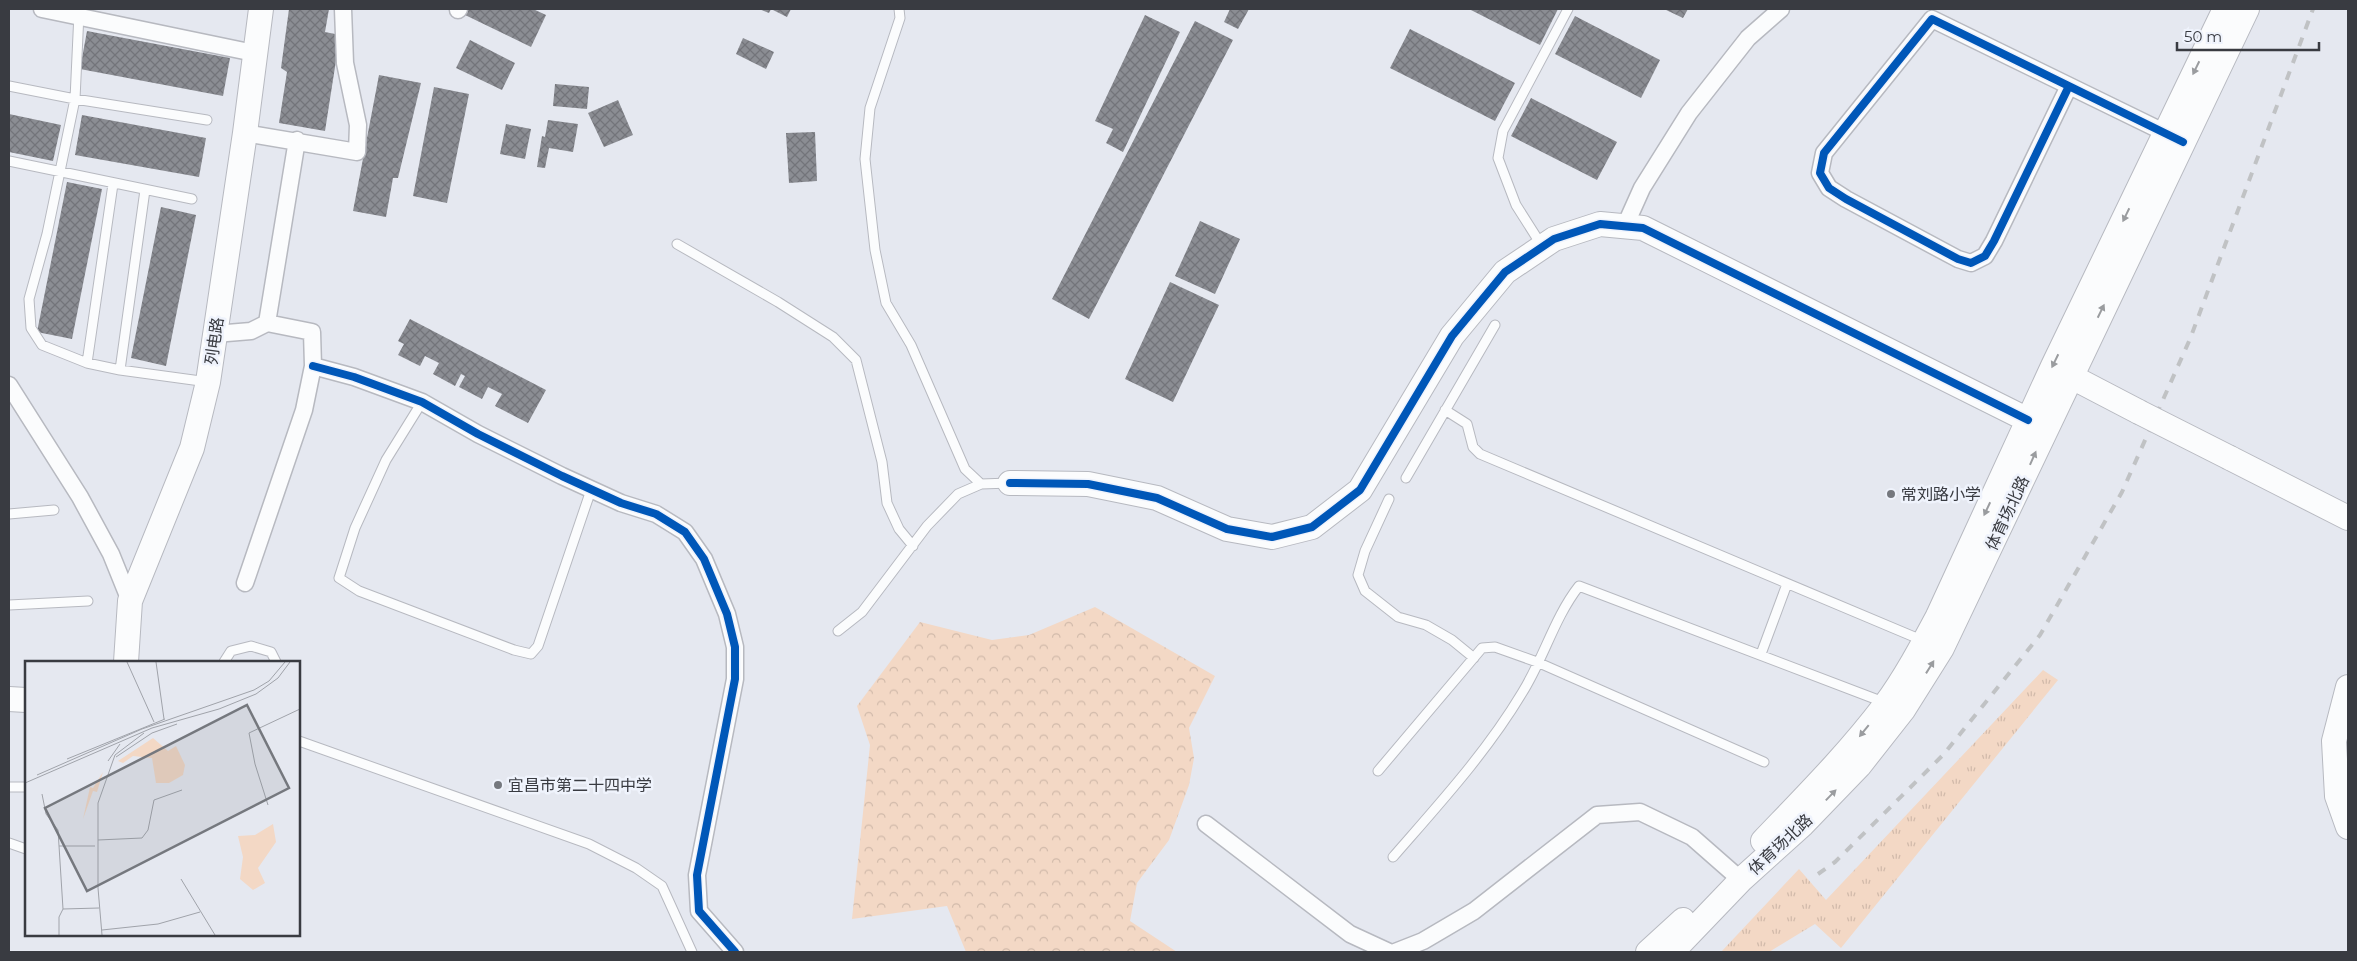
<svg xmlns="http://www.w3.org/2000/svg" width="2357" height="961" viewBox="0 0 2357 961" font-family="Montserrat,'Noto Sans SC',sans-serif">
	<style>
		.grass { fill: url(#grass-tufts) }
		.forest { fill: url(#forest-crowns) }
		.building { fill: url(#building-cross-hatch) }
		.lines { fill: none; stroke-linecap: round; stroke-linejoin: round }
		.lane-casing { stroke: #b7b9c0; stroke-width: 11 }
		.street-casing { stroke: #b7b9c0; stroke-width: 19 }
		.secondary-casing { stroke: #b7b9c0; stroke-width: 26 }
		.lane { stroke: #fbfcfd; stroke-width: 9 }
		.street { stroke: #fbfcfd; stroke-width: 16 }
		.secondary { stroke: #fbfcfd; stroke-width: 24 }
		.rail { stroke: #c0c2c4; stroke-width: 4; stroke-dasharray: 9 9; stroke-linecap: butt }
		.secondary-bridge-casing { stroke: #b7b9c0; stroke-width: 26; stroke-linecap: butt }
		.secondary-bridge { stroke: #fbfcfd; stroke-width: 24 }
		.cycleway-casing { stroke: #eff3fc; stroke-width: 11 }
		.cycleway { stroke: #0057b8; stroke-width: 8 }
		.oneway { fill: #9a9c9f }
		.poi-dot { fill: #75787e; stroke: #eff3fc; stroke-width: 2 }
		.labels { text-anchor: middle; stroke-width: 5; stroke-linejoin: round; paint-order: stroke }
		.street-label { font-size: 16px; fill: #393b41; stroke: #eff3fc }
		.poi-label { font-size: 16px; fill: #393b41; stroke: #eff3fc; text-anchor: start }
		.inset-road { fill: none; stroke: #a0a3aa; stroke-width: 1 }
		.view { fill: #75787e; fill-opacity: 0.15; stroke: #75787e; stroke-width: 2.5 }
		.inset-edge { fill: none; stroke: #393b41; stroke-width: 2.5 }
	</style>
	<defs>
		<pattern id="grass-tufts" width="24" height="20" patternUnits="userSpaceOnUse" patternTransform="scale(1.25)"><rect width="24" height="20" fill="#f3d8c5"/><path d="M3 7l-1-3M5 7V3M7 7l1-3M15 17l-1-3M17 17v-4M19 17l1-3" fill="none" stroke="#d1baaa"/></pattern>
		<pattern id="forest-crowns" width="20" height="18" patternUnits="userSpaceOnUse" patternTransform="scale(1.25)"><rect width="20" height="18" fill="#f3d8c5"/><path d="M2 6a3 3 0 1 1 6 0M12 15a3 3 0 1 1 6 0" fill="none" stroke="#d1baaa"/></pattern>
		<pattern id="building-cross-hatch" width="8" height="8" patternUnits="userSpaceOnUse" patternTransform="scale(1.25)"><rect width="8" height="8" fill="#8b8d93"/><path d="M0 0l8 8M0 8l8-8" fill="none" stroke="#73747a"/></pattern>
	</defs>
	<rect width="100%" height="100%" fill="#e5e8f0"/>
	<path class="grass" d="M2043,670L2058,680L1841,948L1815,924L1769,952H1721L1799,869L1826,900Z"/>
	<path class="forest" d="M1095,607L1215,676L1189,728L1194,758L1189,785L1169,840L1137,883L1130,921L1177,952H966L947,906L852,919L870,745L857,706L920,622L992,640L1029,635Z"/>
	<path class="building" d="M289,9H329L325,32L340,35L325,131L279,123L287,72L281,68Z
		M466,9H533L546,15L531,47L463,14Z
		M759,9H791L787,17L771,9L769,13Z
		M1230,9H1249L1238,29L1224,22Z
		M1469,9H1558L1540,45Z
		M1664,9H1688L1683,18Z
		M1145,15L1180,32L1123,152L1106,143L1113,129L1095,121Z
		M1575,16L1660,60L1641,98L1555,54Z
		M1195,21L1233,40L1089,319L1052,299Z
		M1410,29L1515,83L1495,121L1390,68Z
		M87,31L230,58L223,96L80,69Z
		M743,38L774,52L766,69L736,54Z
		M470,40L515,63L502,90L456,68Z
		M379,75L421,83L398,178H393L386,217L353,211Z
		M555,84L589,87L587,109L553,106Z
		M434,87L469,94L447,203L413,196Z
		M1531,98L1617,142L1597,180L1511,136Z
		M618,100L633,135L604,147L588,113Z
		M9,114L61,125L53,161L9,152Z
		M82,115L206,138L199,177L75,155Z
		M548,120L578,124L573,152L549,148L545,168L537,167L542,136L545,137Z
		M506,124L531,129L525,159L500,154Z
		M815,132L817,181L789,183L786,133Z
		M67,182L102,189L72,339L37,332Z
		M161,207L196,215L166,366L131,358Z
		M1200,221L1240,239L1215,294L1175,276Z
		M1170,282L1219,305L1173,402L1125,379Z
		M410,319L546,390L528,423L495,406L502,394L488,387L482,399L459,387L465,376L461,374L455,386L433,374L439,363L425,356L420,366L398,355L404,344L398,341Z"/>
	<g class="lines">
		<g class="lane-casing">
			<path id="lane" d="M899,9L900,18L870,108L865,159L875,250L886,303L911,345L965,469L981,484L1010,483
				M79,13L75,99L47,234L29,299L31,328L42,345L87,363L120,370L208,382
				M9,86L75,99L207,120
				M9,161L192,199
				M677,244L778,302L833,337L856,360L882,462L887,503L899,529L913,546
				M1542,246L1516,205L1498,158L1503,131L1568,9
				M87,363L113,184
				M120,370L145,190
				M422,402L386,460L355,528L339,578L359,591L514,650L531,654L538,646L591,490
				M1445,410L1467,424L1473,447L1480,454L1924,641
				M1406,478L1495,325
				M1389,499L1365,551L1358,575L1365,591L1398,617L1426,625L1452,640L1474,658
				M9,514L54,510
				M9,605L88,601
				M838,631L862,612L927,526L958,494L981,484
				M1761,654L1787,584
				M224,662L231,651L251,646L271,652L276,662
				M299,741L589,844L636,868L662,886L692,952
				M1378,771L1482,648L1495,647L1537,662L1764,762
				M9,787H26
				M9,843L26,849
				M1393,857C1439,804 1486,753 1522,693C1544,658 1554,618 1579,586L1886,703"/>
		</g>
		<g class="street-casing">
			<path id="street" d="M42,9L254,53
				M458,10L459,9
				M2069,86L1994,241L1985,256L1971,263L1958,259L1846,199L1829,188L1820,173L1824,153L1932,19L2174,137
				M245,133L357,152L358,125L345,63L343,9
				M1625,226L1642,188L1689,113L1748,38L1781,9
				M267,323L297,140
				M215,334L251,331L267,323L312,332L313,366L304,410L245,583
				M313,366L354,377L422,402L478,434L562,476L621,503L656,514L685,532L704,559L727,614L735,647V679L697,875L699,911L735,952
				M9,385L80,497L111,554L130,601
				M1206,824L1350,934L1389,952
				M1395,952L1423,941L1474,911L1597,815L1640,812L1692,837L1733,873"/>
		</g>
		<g class="secondary-casing">
			<path id="secondary" d="M2070,376L2139,412
				M2230,458L2348,518
				M1010,483L1088,484L1157,498L1227,529L1272,537L1312,527L1360,490L1452,336L1505,272L1554,239L1600,224L1643,228L2028,420
				M126,662L130,601L192,448L208,382L245,133L261,9
				M2348,687L2334,741L2337,796L2348,827
				M9,699L26,700
				M1763,841C1805,797 1848,754 1885,705C1905,678 1922,646 1938,616L2053,366L2225,9
				M1648,952L1683,920
				M1672,952L1742,879L1803,824L1859,766L1903,710L1942,648L2247,9"/>
		</g>
		<use href="#lane" class="lane"/>
		<use href="#street" class="street"/>
		<use href="#secondary" class="secondary"/>
		<path class="rail" d="M1818,874L1835,862L1943,755L2040,635L2122,492L2190,339L2313,9"/>
		<g class="secondary-bridge-casing">
			<path id="secondary-bridge" d="M2139,412L2230,458"/>
		</g>
		<use href="#secondary-bridge" class="secondary-bridge"/>
		<g class="cycleway-casing">
			<path id="cycleway" d="M2069,86L1994,241L1985,256L1971,263L1958,259L1846,199L1829,188L1820,173L1824,153L1932,19L2183,142
				M313,366L354,377L422,402L478,434L562,476L621,503L656,514L685,532L704,559L727,614L735,647V679L697,875L699,911L735,952
				M1010,483L1088,484L1157,498L1227,529L1272,537L1312,527L1360,490L1452,336L1505,272L1554,239L1600,224L1643,228L2028,420"/>
		</g>
		<use href="#cycleway" class="cycleway"/>
	</g>
	<defs><path id="oneway-solid" d="M-6-.8H1V-3.2L6.5 0L1 3.2V.8H-6Z" transform="scale(1.25)"/></defs>
	<g class="oneway">
		<use href="#oneway-solid" transform="translate(2196 68) rotate(116)"/>
		<use href="#oneway-solid" transform="translate(2126 215) rotate(116)"/>
		<use href="#oneway-solid" transform="translate(2101 311) rotate(-64)"/>
		<use href="#oneway-solid" transform="translate(2055 361) rotate(116)"/>
		<use href="#oneway-solid" transform="translate(2033 458) rotate(-66)"/>
		<use href="#oneway-solid" transform="translate(1987 509) rotate(115)"/>
		<use href="#oneway-solid" transform="translate(1930 667) rotate(-58)"/>
		<use href="#oneway-solid" transform="translate(1864 731) rotate(129)"/>
		<use href="#oneway-solid" transform="translate(1831 795) rotate(-46)"/>
	</g>
	<g class="poi-dot">
		<circle cx="1891" cy="494" r="5"/>
		<circle cx="498" cy="785" r="5"/>
	</g>
	<g class="labels">
		<g class="street-label">
			<text transform="translate(214 341) rotate(-82)" y="6">列电路</text>
			<text transform="translate(2007 513) rotate(-65)" y="6">体育场北路</text>
			<text transform="translate(1780 844) rotate(-43)" y="6">体育场北路</text>
		</g>
		<g class="poi-label">
			<text x="1901" y="500">常刘路小学</text>
			<text x="508" y="791">宜昌市第二十四中学</text>
		</g>
	</g>
	<g transform="translate(25 661)">
		<rect width="275" height="275" fill="#e5e8f0"/>
		<path d="M78,111L72,131L68,130L58,158L65,126L68,127Z" fill="#f3d8c5"/>
		<path d="M128,77L143,90L151,85L160,104L158,114L144,122H131L127,97L108,95L98,102L93,100ZM248,163L251,181L233,207L240,222L228,229L215,218L218,196L213,175L230,174Z" fill="#f3d8c5"/>
		<path class="inset-road" d="M102,1L129,61M131,1L139,58M91,96L127,72L152,63M42,98L140,58M83,100L95,83M12,114L117,68L229,29L244,20L260,1M0,122L127,67L194,48L231,33L253,17L265,1M17,133L21,153L33,169L38,248L34,256V274M243,144L230,103L224,72L275,48M73,179L117,177L123,169L129,139L157,129M34,185H70M156,218L190,274M38,248L74,247M77,269L133,263L175,251M77,274L73,227V142L90,94L119,72"/>
		<path class="view" d="M222,44L264,127L62,230L20,147Z"/>
		<rect width="275" height="275" class="inset-edge"/>
	</g>
	<rect width="2357" height="961" fill="none" stroke="#393b41" stroke-width="20"/>
	<path d="M2177 42v8h142v-8" fill="none" stroke="#393b41" stroke-width="2.5"/>
	<text x="2184" y="42" font-size="15" fill="#393b41" stroke="#eff3fc" stroke-width="4" paint-order="stroke">50 m</text>
</svg>
